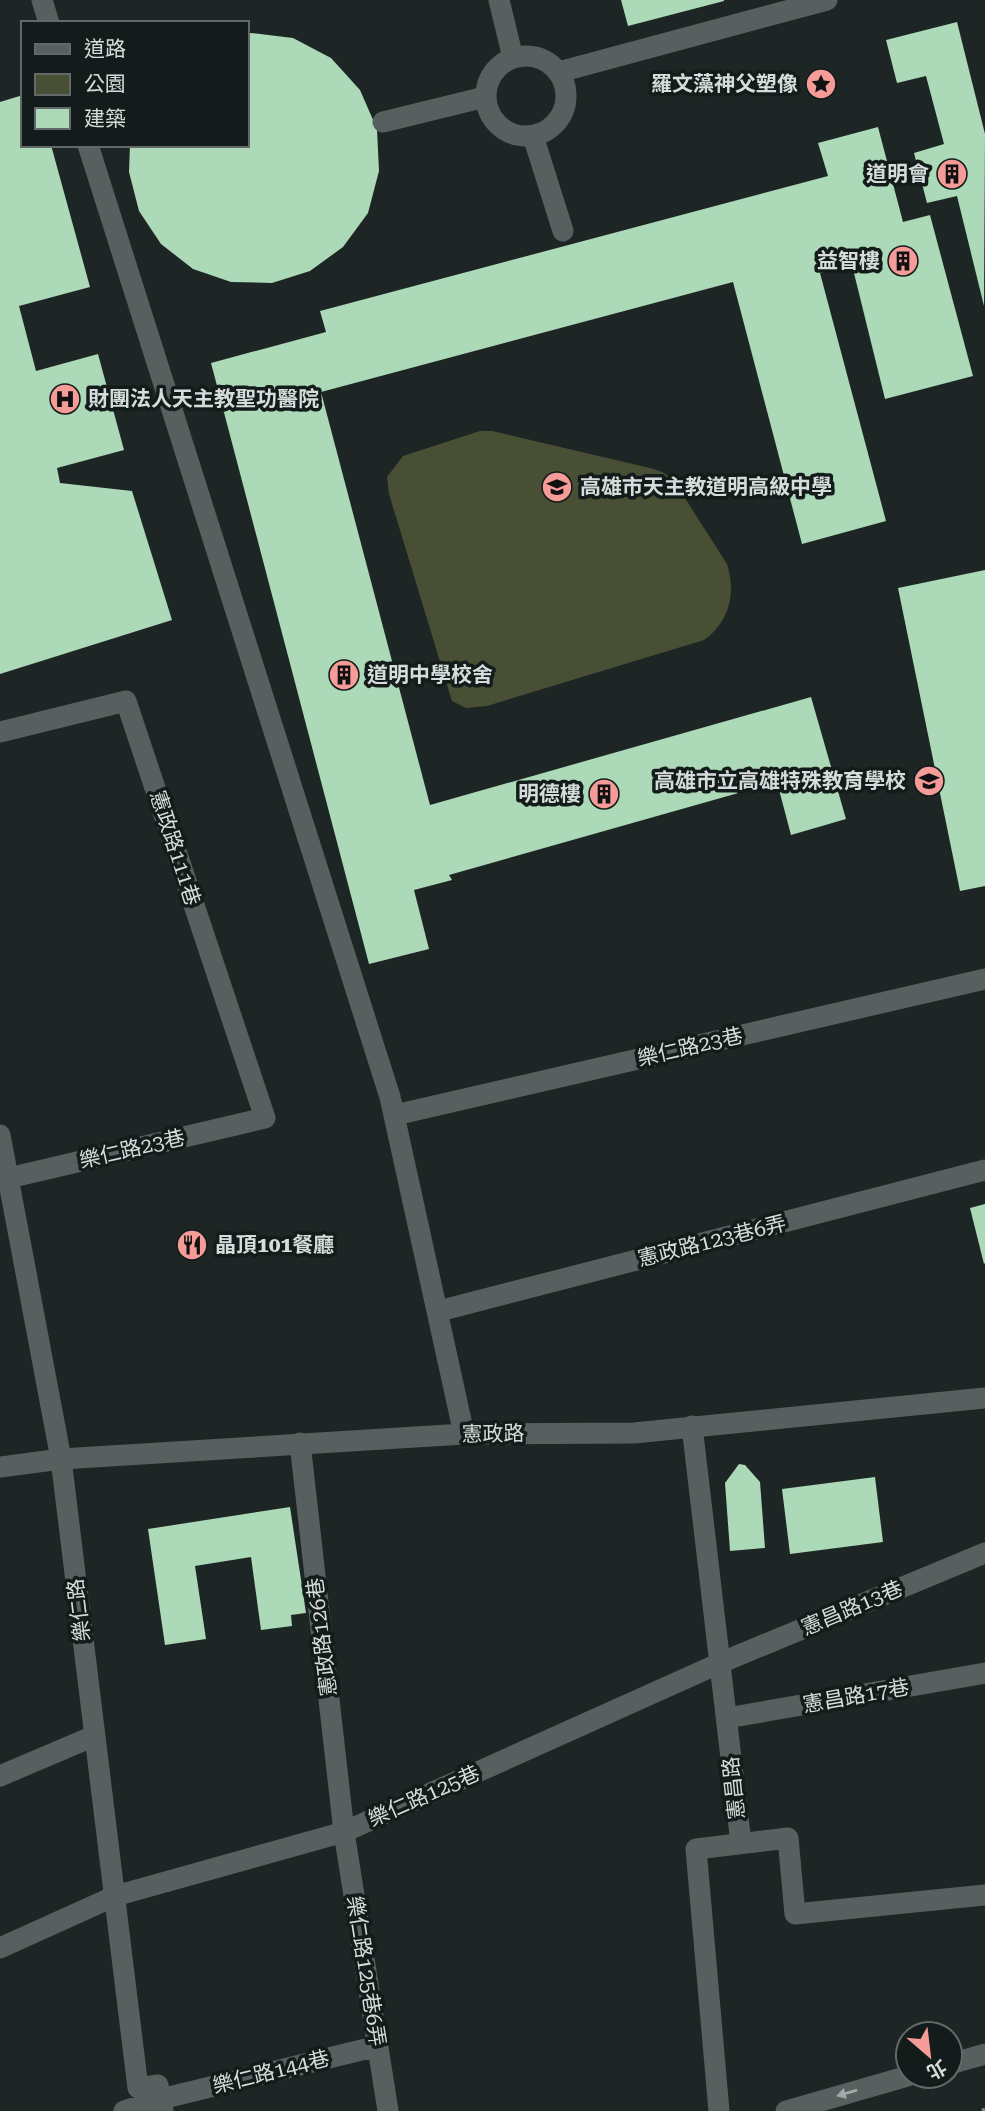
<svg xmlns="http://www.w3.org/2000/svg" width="985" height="2111" viewBox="0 0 985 2111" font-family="'Roboto Serif','Noto Sans TC',serif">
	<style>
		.green { fill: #484f35 }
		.building { fill: #acd9b7 }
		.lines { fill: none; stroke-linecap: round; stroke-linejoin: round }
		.path { stroke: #828a88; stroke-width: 4.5; stroke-dasharray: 5 3.5; stroke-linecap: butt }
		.minor { stroke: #57605f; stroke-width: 21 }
		.oneway { fill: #a3aaa9 }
		.labels { text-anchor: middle; stroke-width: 7; stroke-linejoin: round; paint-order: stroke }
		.poi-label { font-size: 21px; font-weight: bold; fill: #d6dcdb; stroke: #141c1b; text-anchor: end }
		.street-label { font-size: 21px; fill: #d6dcdb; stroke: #141c1b }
	</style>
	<rect width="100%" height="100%" fill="#1d2624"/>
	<path class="green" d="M480,431H492L650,468L662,472L672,478L727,564C736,593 730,621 704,640L487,706L466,708L452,701L389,494L387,477L403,456Z"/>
	<path class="building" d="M621,0H724V1L628,26Z
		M957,22L985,134L984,306L957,196L927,203L914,153L944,144L926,76L897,83L886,40Z
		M251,33L293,38L331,58L360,90L377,129L379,171L368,213L343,247L310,271L272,283L231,282L193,269L161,244L139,211L129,172L130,145H247V34Z
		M23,95V145H51L90,287L19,306L36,371L98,354L124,450L57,468L60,483L132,491L172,620L0,674V102Z
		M878,127L903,222L930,215L973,376L885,399L852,265L820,273L886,521L802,544L733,282L321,392L430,805L811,697L846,819L791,835L777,782L449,875L452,880L414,890L429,949L369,964L211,363L326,332L320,311L828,176L818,143Z
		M985,570V886L960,891L898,588Z
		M985,1204V1263L984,1264L970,1208Z
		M739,1464L745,1465L760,1482L765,1548L730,1551L725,1483Z
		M875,1477L883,1542L790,1554L782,1489Z
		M290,1507L306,1613L291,1615L292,1626L261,1630L251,1557L195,1566L206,1639L165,1645L148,1529Z"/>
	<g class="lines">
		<path class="path" d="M982,2111L985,2110"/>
		<path class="minor" d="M42,0L49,23
			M499,0L513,58
			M486 96a40 40 0 1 1 80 0a40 40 0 1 1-80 0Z
			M559,72L827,0
			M383,122L485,97
			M533,136L563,231
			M88,145L390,1097L464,1434
			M0,732L126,701L265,1118L0,1180
			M395,1115L985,979
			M0,1135L61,1459L138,2088L158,2085L163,2111
			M439,1311L985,1170
			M692,1426L741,1843
			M300,1443L344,1832L388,2111
			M0,1467L61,1459L464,1434L634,1433L985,1398
			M727,1718L985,1673
			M0,1776L94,1736
			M0,1948L115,1896L344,1832L720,1663L985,1553
			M950,2064L985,2054
			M124,2111L161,2099L378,2046
			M719,2111L696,1849L788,1838L795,1914L985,1895
			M786,2111L908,2076"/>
	</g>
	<defs><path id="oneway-solid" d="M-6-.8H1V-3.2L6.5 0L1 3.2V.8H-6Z" transform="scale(1.75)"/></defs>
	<use class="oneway" href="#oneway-solid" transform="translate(847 2093) rotate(164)"/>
	<defs>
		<g id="sight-disc" transform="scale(1.575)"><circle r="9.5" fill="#f59b98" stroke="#141c1b"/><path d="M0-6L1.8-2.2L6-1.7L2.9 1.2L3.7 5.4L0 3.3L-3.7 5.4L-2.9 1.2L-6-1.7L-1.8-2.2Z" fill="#111"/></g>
		<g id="building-disc" transform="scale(1.575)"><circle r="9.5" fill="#f59b98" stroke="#141c1b"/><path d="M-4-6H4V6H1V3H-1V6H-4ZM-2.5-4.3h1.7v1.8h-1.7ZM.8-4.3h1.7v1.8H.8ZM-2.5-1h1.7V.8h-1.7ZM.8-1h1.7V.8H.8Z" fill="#111"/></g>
		<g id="hospital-disc" transform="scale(1.575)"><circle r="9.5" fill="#f59b98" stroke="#141c1b"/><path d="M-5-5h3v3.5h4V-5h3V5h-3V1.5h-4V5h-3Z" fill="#111"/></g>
		<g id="school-disc" transform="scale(1.575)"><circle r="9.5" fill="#f59b98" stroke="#141c1b"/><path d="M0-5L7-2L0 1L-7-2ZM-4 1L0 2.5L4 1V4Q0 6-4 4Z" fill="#111"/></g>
		<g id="restaurant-disc" transform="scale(1.575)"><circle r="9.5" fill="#f59b98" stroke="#141c1b"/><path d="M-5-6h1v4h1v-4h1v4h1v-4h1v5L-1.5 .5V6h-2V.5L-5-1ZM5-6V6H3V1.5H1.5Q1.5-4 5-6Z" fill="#111"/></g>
	</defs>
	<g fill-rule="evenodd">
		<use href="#sight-disc" x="821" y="84"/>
		<use href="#building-disc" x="952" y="174"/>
		<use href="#building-disc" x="903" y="261"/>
		<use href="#hospital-disc" x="65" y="399"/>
		<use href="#school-disc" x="557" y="487"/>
		<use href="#building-disc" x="344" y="675"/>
		<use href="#school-disc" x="929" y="781"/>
		<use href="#building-disc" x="604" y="794"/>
		<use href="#restaurant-disc" x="192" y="1245"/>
	</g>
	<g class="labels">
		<g class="poi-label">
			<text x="798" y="91">羅文藻神父塑像</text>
			<text x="929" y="181">道明會</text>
			<text x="880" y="268">益智樓</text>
			<text x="88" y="406" text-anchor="start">財團法人天主教聖功醫院</text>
			<text x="580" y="494" text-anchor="start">高雄市天主教道明高級中學</text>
			<text x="367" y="682" text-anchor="start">道明中學校舍</text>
			<text x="906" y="788">高雄市立高雄特殊教育學校</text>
			<text x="581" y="801">明德樓</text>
			<text x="215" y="1252" text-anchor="start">晶頂101餐廳</text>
		</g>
		<g class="street-label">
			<text transform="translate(175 848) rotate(72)" y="7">憲政路111巷</text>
			<text transform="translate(690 1047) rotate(-13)" y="7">樂仁路23巷</text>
			<text transform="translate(132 1149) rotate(-13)" y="7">樂仁路23巷</text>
			<text transform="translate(712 1241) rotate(-14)" y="7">憲政路123巷6弄</text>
			<text transform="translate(493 1434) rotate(-1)" y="7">憲政路</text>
			<text transform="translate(852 1608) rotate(-23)" y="7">憲昌路13巷</text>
			<text transform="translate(79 1610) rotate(-97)" y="7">樂仁路</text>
			<text transform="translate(322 1637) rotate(-97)" y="7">憲政路126巷</text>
			<text transform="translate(856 1696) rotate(-10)" y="7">憲昌路17巷</text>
			<text transform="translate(734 1788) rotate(-96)" y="7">憲昌路</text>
			<text transform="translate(424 1796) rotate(-24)" y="7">樂仁路125巷</text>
			<text transform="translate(366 1971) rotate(81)" y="7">樂仁路125巷6弄</text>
			<text transform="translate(271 2072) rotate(-14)" y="7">樂仁路144巷</text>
		</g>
	</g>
	<rect x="21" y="21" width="228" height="126" fill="#141c1b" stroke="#626968" stroke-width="2"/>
	<rect x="35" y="44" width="35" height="10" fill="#57605f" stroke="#626968" stroke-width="2"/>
	<text x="84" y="56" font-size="21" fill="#d6dcdb">道路</text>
	<rect x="35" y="74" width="35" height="21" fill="#484f35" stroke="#626968" stroke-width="2"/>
	<text x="84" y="91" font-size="21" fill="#d6dcdb">公園</text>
	<rect x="35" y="108" width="35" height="21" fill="#acd9b7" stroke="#626968" stroke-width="2"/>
	<text x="84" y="126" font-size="21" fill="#d6dcdb">建築</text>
	<g transform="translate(929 2055) rotate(152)"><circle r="33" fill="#141c1b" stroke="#626968" stroke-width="2"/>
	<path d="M0-5L12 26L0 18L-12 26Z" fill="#f59b98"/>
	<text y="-10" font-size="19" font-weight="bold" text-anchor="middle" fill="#d6dcdb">北</text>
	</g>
</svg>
